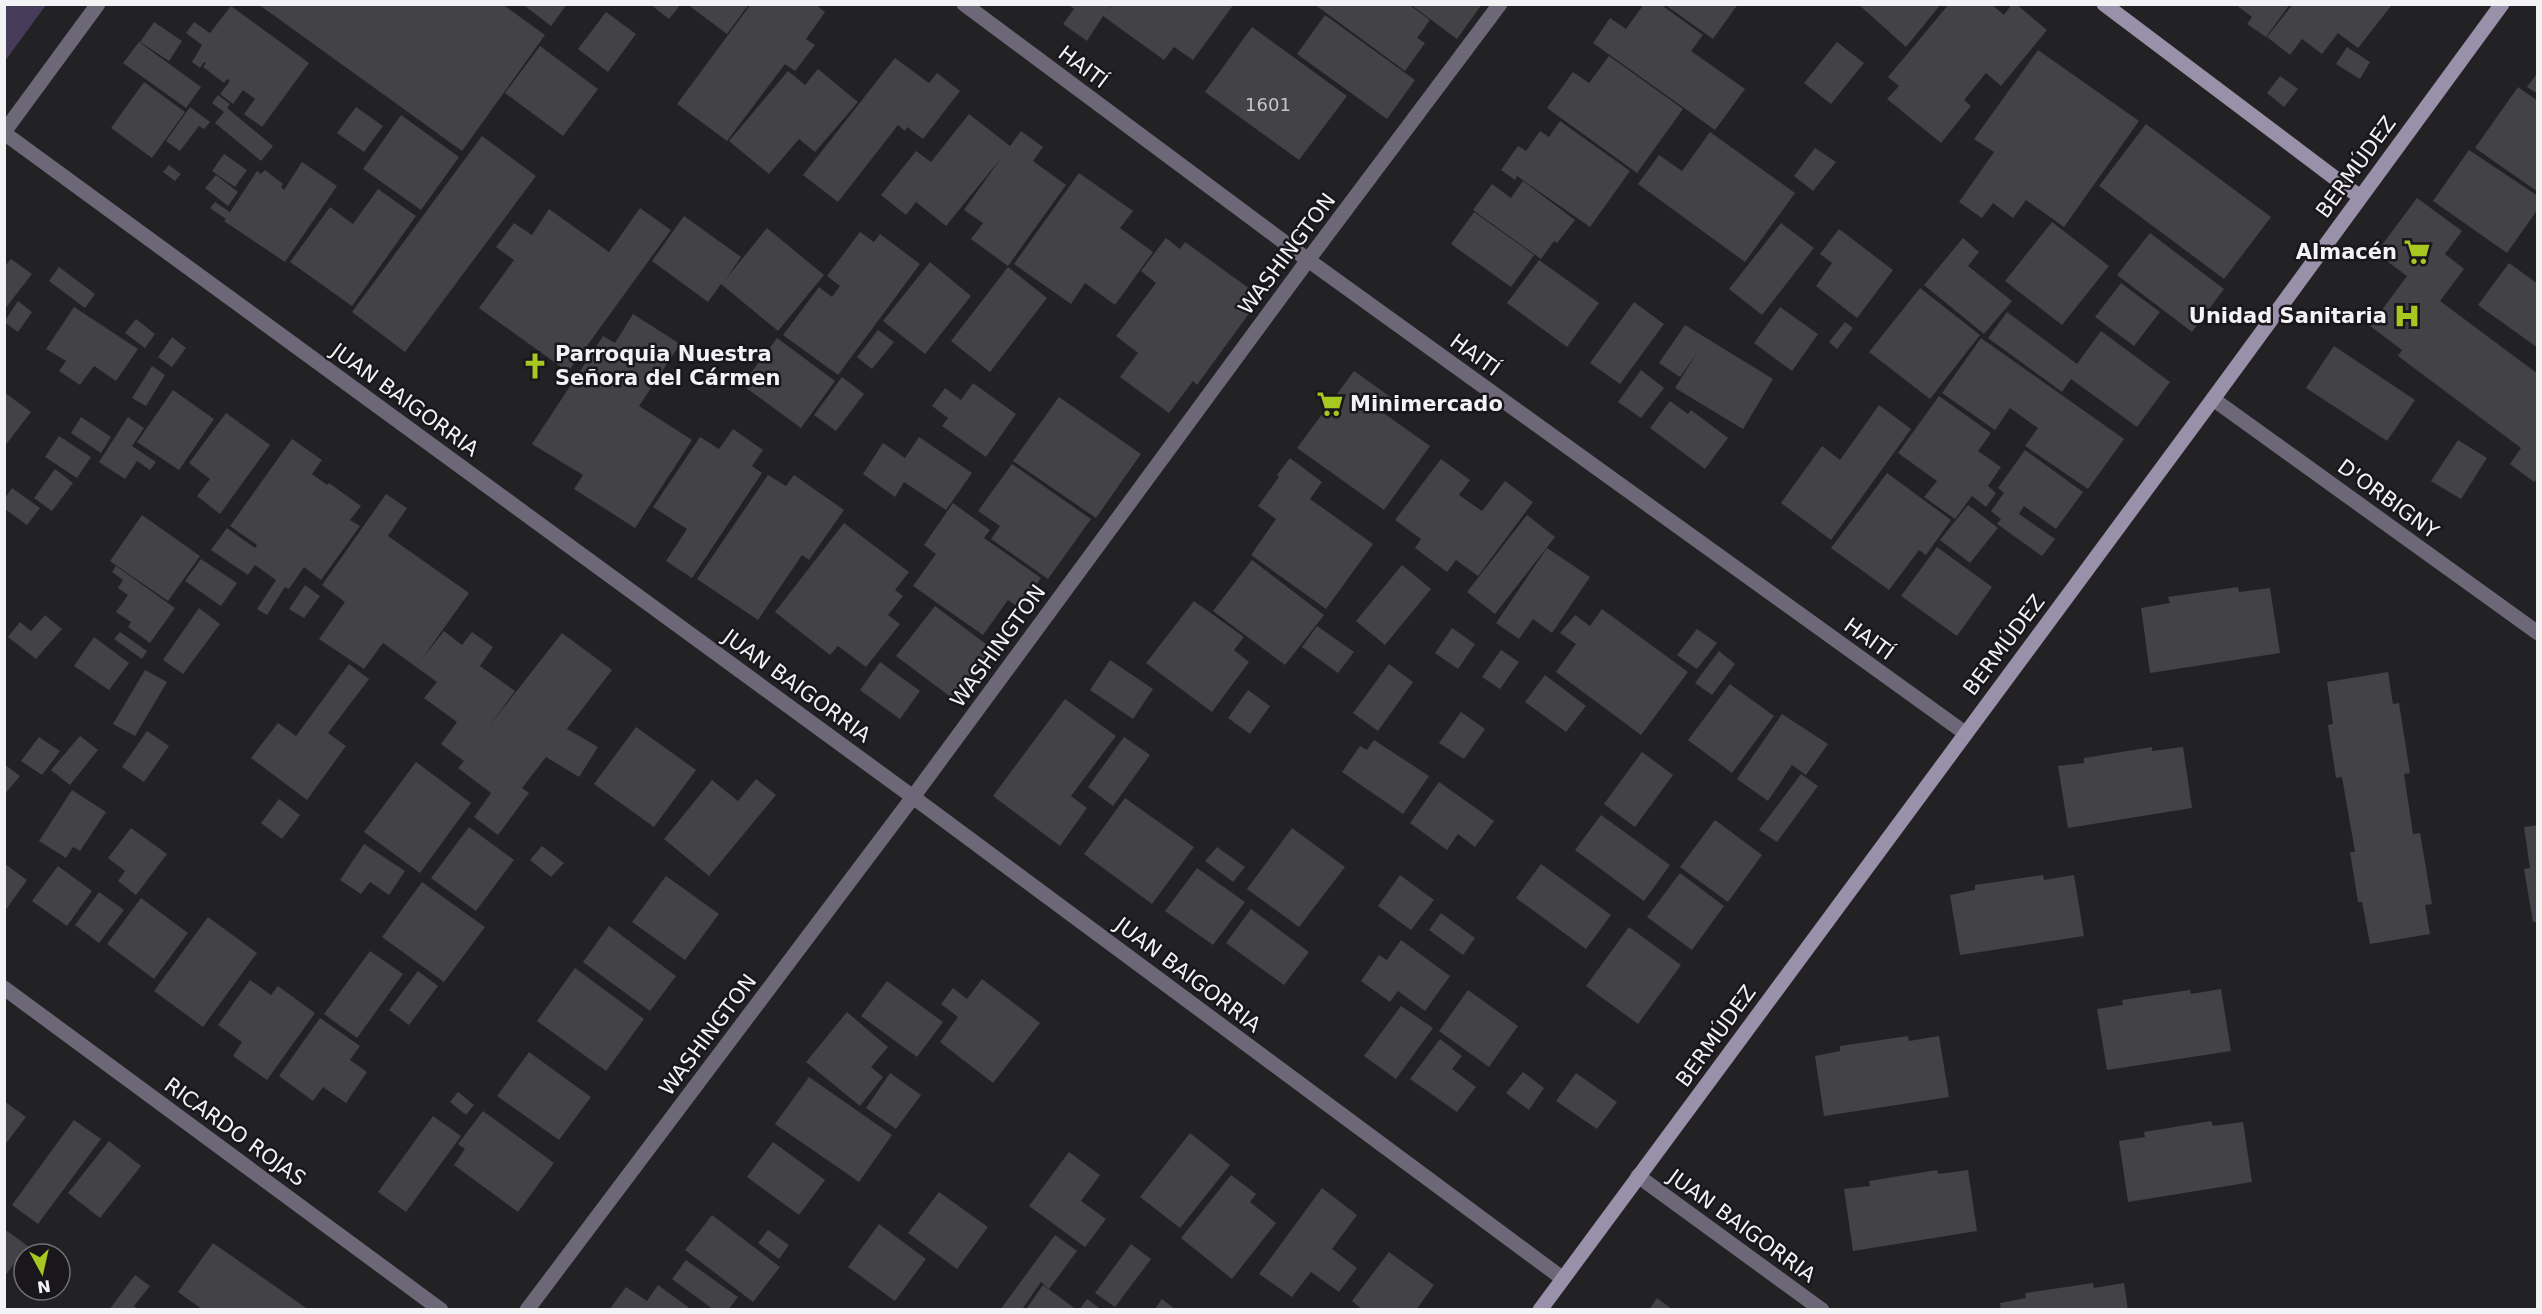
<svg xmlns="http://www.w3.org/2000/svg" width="2542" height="1314" viewBox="0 0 2542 1314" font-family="'DejaVu Sans',sans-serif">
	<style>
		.green { fill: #463b59 }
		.building { fill: #434246 }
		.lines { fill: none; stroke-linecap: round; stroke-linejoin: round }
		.minor { stroke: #6d6878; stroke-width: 15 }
		.tertiary { stroke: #6d6878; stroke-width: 15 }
		.secondary { stroke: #9990aa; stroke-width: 15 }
		.labels { text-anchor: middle; stroke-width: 5; stroke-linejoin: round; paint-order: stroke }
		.number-label { font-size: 18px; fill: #c7c6c8 }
		.street-label { font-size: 21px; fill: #f3f2f4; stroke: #19171b }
		.poi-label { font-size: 21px; font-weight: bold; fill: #f3f2f4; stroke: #19171b; text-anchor: end }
	</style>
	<rect width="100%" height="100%" fill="#222124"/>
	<path class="green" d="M5,4L46,5L5,61L4,5Z"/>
	<path class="building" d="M258,4H502L545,35L462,151Z
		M527,4H567L551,26L525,6Z
		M650,4H681L669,19Z
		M687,4H749L727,34Z
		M751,4H815L825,12L806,39L815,45L795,71L785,64L727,141L677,104Z
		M1068,4H1112L1107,12L1113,4H1234L1193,60L1174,47L1164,60L1103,16L1087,41L1063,24L1074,9Z
		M1314,4H1408L1430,20L1417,38L1425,43L1405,71Z
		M1410,4H1482L1457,39Z
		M1644,4H1660L1703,35L1691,51L1745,89L1715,130L1593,43L1610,18L1626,29Z
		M1664,4H1738L1713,39Z
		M1858,4H1941L1906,47Z
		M1949,4H1991L2004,15L2012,4H2016L2047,30L2001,86L1986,73L1964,100L1971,106L1941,143L1887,99L1899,86L1888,77Z
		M2235,4H2290L2266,37L2247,24L2252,17Z
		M2293,4H2389L2391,6L2358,48L2338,33L2322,54L2302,39L2290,55L2267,37Z
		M231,6L309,63L262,127L244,114L255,99L243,90L233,104L220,94L230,81L227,79L224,83L203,67L206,63L204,62L200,68L192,62L202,45L186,33L194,22L210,33Z
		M606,12L636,34L608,72L578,49Z
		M1325,15L1415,80L1387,119L1297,54Z
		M154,22L182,41L169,61L140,42Z
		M1252,27L1347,96L1299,160L1205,92Z
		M139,42L201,87L186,108L123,63Z
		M1837,42L1864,63L1831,104L1804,83Z
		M540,46L598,89L563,136L505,93Z
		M2347,47L2370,62L2360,79L2336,64Z
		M2038,50L2139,121L2064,227L2026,200L2013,218L1993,203L1982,218L1959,202L1994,152L1974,139Z
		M1609,56L1683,109L1637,173L1547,108L1573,72L1589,83Z
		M895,58L929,83L937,73L960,91L923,139L907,127L905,131L898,125L838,202L803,175Z
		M818,69L858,102L815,152L799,139L769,174L729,141L788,71L805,85Z
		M2538,72V94L2527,87Z
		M2280,76L2298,89L2284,107L2267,93Z
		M144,82L185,112L152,158L111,128Z
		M2518,87L2538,101V192L2475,148Z
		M218,95L230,104L227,108L273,146L261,161L215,123L224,112L212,103Z
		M190,107L210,122L204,129L199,126L180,151L166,141Z
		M356,107L383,126L364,152L337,133Z
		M969,114L1010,146L1021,131L1043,147L1033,161L1066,185L1008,266L971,239L983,223L964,210L1001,158L946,226L916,202L906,215L881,195L916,151L931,162Z
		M401,115L459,157L421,210L363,169Z
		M1560,121L1630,171L1590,227L1517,176L1515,180L1501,170L1518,146L1526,151L1540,131L1549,137Z
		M2146,124L2271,217L2224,279L2099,186Z
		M1710,132L1795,193L1745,262L1638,184L1659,155L1682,171Z
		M482,136L536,176L405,352L352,312Z
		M1815,148L1836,162L1813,191L1794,176Z
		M2469,150L2538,196V209L2507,253L2433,201Z
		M224,154L247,170L235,187L212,171Z
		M302,162L337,186L285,262L224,221L226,219L210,208L215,202L230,212L257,171L261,174L265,170L283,184L281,187L284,190Z
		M169,165L181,174L175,181L163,172Z
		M1079,173L1133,211L1120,228L1153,252L1115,305L1085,283L1071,304L1014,264Z
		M216,175L238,192L228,206L205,188Z
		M1523,181L1575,220L1557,243L1554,241L1541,259L1473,210L1492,184L1511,198Z
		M378,189L416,216L352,306L290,262L330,207L353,224Z
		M2417,198L2462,231L2445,254L2464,269L2440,301L2538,374V478L2534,482L2510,464L2521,448L2398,356L2402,350L2370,326L2407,276L2376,253Z
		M640,208L671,230L568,372L479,308L514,260L496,247L514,223L532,235L549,209L609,252Z
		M1474,212L1534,255L1511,287L1451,244Z
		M684,216L741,257L725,280L767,228L824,275L778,331L721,284L708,302L652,261Z
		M2052,222L2109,266L2062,325L2005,281Z
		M1781,223L1814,248L1762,315L1729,289Z
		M1839,229L1893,270L1857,318L1816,286L1832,263L1820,254Z
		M860,232L874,242L880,234L920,264L838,375L783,335L819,287L832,297L840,286L827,276Z
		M2150,233L2224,289L2192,332L2117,275Z
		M1166,238L1180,249L1185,242L1261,297L1197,385L1193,381L1169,413L1120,377L1138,353L1116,336L1156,283L1141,271Z
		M1963,238L1979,252L1968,266L2012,301L1984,334L1924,285Z
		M11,259L32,274L4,310V267Z
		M1539,260L1599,303L1567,347L1507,303Z
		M930,262L971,296L925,354L883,321Z
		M2509,263L2538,284V348L2478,305Z
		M59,267L95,294L85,308L49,281Z
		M1008,267L1047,298L990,372L951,341Z
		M2121,283L2160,312L2134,346L2095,317Z
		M1920,288L1980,335L1930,399L1869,352Z
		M18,301L32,312L18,332L4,322Z
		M1634,302L1664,324L1620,384L1590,363Z
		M74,307L138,349L116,381L94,366L80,385L59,371L66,361L46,349Z
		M1780,307L1818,334L1792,371L1754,343Z
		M2007,312L2077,364L2101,331L2170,382L2137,427L2071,379L2062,392L1988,338Z
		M633,314L680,344L639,406L692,440L635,528L574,489L583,475L532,444L603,336L615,343Z
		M136,319L155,334L145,348L125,333Z
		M1845,322L1853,328L1837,349L1829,342Z
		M1685,325L1773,379L1743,429L1675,388L1697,353L1680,377L1659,363Z
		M878,330L894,342L872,369L857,357Z
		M172,337L186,348L172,367L158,357Z
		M777,338L835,381L801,428L742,385Z
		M1981,338L2124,439L2088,489L2025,446L2038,428L2010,408L1995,430L1942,393Z
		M2334,346L2415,400L2387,441L2306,388Z
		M152,366L165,375L146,406L132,398Z
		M1641,370L1664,388L1641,418L1618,402Z
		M1354,371L1392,398L1382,412L1430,446L1384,510L1297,448Z
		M842,377L864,394L836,431L814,415Z
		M973,383L1016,414L986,457L942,426L948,418L932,406L945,388L961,400Z
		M173,390L214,419L179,470L137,442Z
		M4,392L31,412L4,447Z
		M1939,396L1991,433L1978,451L2001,467L1988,486L1996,493L1986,507L1972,496L1955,519L1924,497L1937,481L1898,453Z
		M1059,397L1141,454L1096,518L1013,461Z
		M1670,401L1688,414L1691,410L1728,438L1705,469L1650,428Z
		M1879,405L1911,429L1831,540L1781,503L1822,446L1840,460Z
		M226,413L270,445L220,514L197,496L210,479L189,463Z
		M81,417L111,437L101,453L71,433Z
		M128,417L144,428L132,446L156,462L150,470L137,461L125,479L99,462Z
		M733,429L763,450L752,466L762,473L692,578L666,561L687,529L653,507L700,437L719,449Z
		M59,436L91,457L77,478L45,457Z
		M919,437L972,473L946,510L904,482L895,497L863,474L883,443L905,458Z
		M292,439L322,460L312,474L327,485L329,483L361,506L350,520L360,526L321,580L304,567L289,589L285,587L267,615L257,609L276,580L255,565L248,575L211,550L227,528L255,548L257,545L230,526Z
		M2458,440L2487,458L2461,499L2431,481Z
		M2025,450L2083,492L2056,529L2024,506L2019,514L2055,539L2042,556L1997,524L2001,519L1991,511L2004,493L1998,488Z
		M1290,458L1322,482L1310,499L1373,544L1326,609L1251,555L1276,519L1258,506L1279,477L1277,475Z
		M1441,459L1470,480L1459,495L1482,511L1505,481L1533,502L1478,576L1456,560L1447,572L1415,548L1421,539L1395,520Z
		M1012,464L1091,519L1048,579L991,539L1000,526L978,511Z
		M55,469L73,483L52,511L34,498Z
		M1887,473L1951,520L1926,555L1919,550L1889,590L1831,548Z
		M768,475L786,486L794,475L844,510L809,560L802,555L758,620L697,579Z
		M12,488L40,508L27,525L5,509V498Z
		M386,494L407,508L388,536L469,593L421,660L444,631L462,645L472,632L493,647L480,666L515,691L490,725L562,633L612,670L567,729L598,747L579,777L546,757L522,788L529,793L498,835L474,817L491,793L458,768L464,761L441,744L457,722L424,698L437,682L383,643L364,669L319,639L345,602L322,585Z
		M953,503L990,530L984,538L1041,578L1020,608L1008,600L983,635L913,586L936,554L924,545Z
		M1968,505L1998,528L1970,563L1940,540Z
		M142,515L200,556L168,601L110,561Z
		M1527,515L1555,537L1495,614L1467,592Z
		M844,523L909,572L895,590L903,596L888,615L900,624L866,667L838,646L830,655L775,612Z
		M1937,547L1992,587L1957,636L1901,596Z
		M1547,548L1590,577L1552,633L1533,619L1519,639L1496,623Z
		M201,559L237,583L221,606L185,581Z
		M1252,560L1324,615L1285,665L1213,611Z
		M1402,565L1431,589L1385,645L1356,621Z
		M116,566L175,608L150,643L128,627L131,622L116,612L128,595L118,588L123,580L112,572Z
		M305,585L320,596L304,618L289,609Z
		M2238,587L2239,592L2270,588L2280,653L2150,673L2141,608L2170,603L2168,597Z
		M1194,601L1244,637L1234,650L1249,662L1212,712L1146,663Z
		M935,606L994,650L956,701L896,656Z
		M199,608L220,624L183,674L163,660Z
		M1602,609L1688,672L1641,735L1556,672L1576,644L1560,633L1575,615L1590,626Z
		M45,615L62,629L36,659L8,637L20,622L31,631Z
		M1317,626L1354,652L1338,673L1302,647Z
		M1452,628L1475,644L1458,669L1435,653Z
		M1697,629L1717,643L1697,669L1677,655Z
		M120,632L147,651L142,659L114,639Z
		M94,637L129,663L109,690L74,666Z
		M1501,650L1519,662L1500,689L1482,677Z
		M1719,651L1735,664L1712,695L1695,683Z
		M1110,660L1153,689L1133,719L1090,690Z
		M880,662L920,691L900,719L860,690Z
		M349,664L369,679L328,733L346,746L307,800L251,758L278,723L296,736Z
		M1389,664L1413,682L1378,731L1353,713Z
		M145,670L167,682L135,736L113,724Z
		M2388,672L2393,704L2399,703L2410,773L2404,774L2413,834L2420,833L2432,904L2425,905L2430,934L2370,944L2362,902H2358L2350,852H2355L2342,777L2336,778L2328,725L2333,724L2327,682Z
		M1545,675L1586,706L1566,732L1525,702Z
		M1730,684L1774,716L1732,773L1688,740Z
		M1248,690L1270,706L1250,734L1228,718Z
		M1065,699L1116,736L1071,796L1087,808L1060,846L993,796Z
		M1461,712L1485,729L1464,759L1439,743Z
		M1782,714L1828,744L1806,775L1792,765L1768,801L1737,779Z
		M636,727L696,770L654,827L594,784Z
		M147,731L169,746L144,782L122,767Z
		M80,736L98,750L70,785L51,770Z
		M39,737L60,751L42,775L21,761Z
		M1124,737L1150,755L1113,806L1088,787Z
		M1374,740L1429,776L1403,814L1342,772L1360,746L1367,750Z
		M2152,747V751L2183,747L2192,808L2068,828L2058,766L2084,763V758Z
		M1642,752L1673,775L1635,827L1604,804Z
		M416,762L471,803L420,873L364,832Z
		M4,764L20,776L4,795Z
		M1801,774L1818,786L1777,842L1759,830Z
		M756,779L776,795L709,876L664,839L712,780L738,801Z
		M1439,782L1494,821L1475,847L1458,834L1447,850L1410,823Z
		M72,790L106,812L80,851L73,847L66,858L39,841Z
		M1125,798L1194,847L1152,904L1084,854Z
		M279,799L300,815L282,839L261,823Z
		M1601,815L1670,865L1644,901L1575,850Z
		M1715,820L1762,855L1728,902L1680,867Z
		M2538,825V922H2533L2524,869L2530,868L2524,827Z
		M469,827L514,860L476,911L431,878Z
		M131,828L167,854L136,895L118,881L125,871L108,858Z
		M1292,828L1345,867L1299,927L1247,889Z
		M364,844L405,871L389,895L370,882L361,894L340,880Z
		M542,846L564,863L551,877L530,860Z
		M1217,847L1245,867L1233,882L1205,861Z
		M5,864L27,880L5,911Z
		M1541,864L1611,915L1586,949L1516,898Z
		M58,866L92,891L67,926L32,901Z
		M1197,868L1245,902L1213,945L1165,911Z
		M1680,873L1724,906L1692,950L1647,917Z
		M1400,875L1434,900L1411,930L1378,906Z
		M2043,875L2044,880L2074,875L2084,936L1960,955L1950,895L1975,890V885Z
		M666,876L719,914L685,960L632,922Z
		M422,882L485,927L444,982L382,937Z
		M99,892L124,910L99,943L75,925Z
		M141,898L188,933L154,979L107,944Z
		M1251,909L1309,952L1284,985L1226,943Z
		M1441,913L1475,938L1463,955L1429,930Z
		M208,917L257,953L203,1027L154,991Z
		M609,926L676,976L650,1011L583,962Z
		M1629,927L1681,965L1638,1024L1586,986Z
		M1401,940L1450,976L1425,1011L1398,991L1390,1002L1361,981L1379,955L1387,960Z
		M370,951L403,974L357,1038L324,1014Z
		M575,968L644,1019L606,1071L537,1021Z
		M418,971L438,986L409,1025L389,1010Z
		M982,979L1040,1023L993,1083L940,1042L958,1017L941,1004L953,988L967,999Z
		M250,980L271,995L278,986L315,1013L267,1080L233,1056L242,1042L218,1025Z
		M887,981L943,1022L917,1057L861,1016Z
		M2221,989L2231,1051L2107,1070L2097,1009L2123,1005L2122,1000L2190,990L2191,994Z
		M1468,990L1518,1026L1489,1067L1439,1031Z
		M1401,1006L1433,1028L1396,1079L1364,1056Z
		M847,1012L888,1047L871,1067L883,1077L860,1106L806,1062Z
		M320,1018L360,1046L350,1060L367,1072L346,1103L323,1087L313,1101L279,1076Z
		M1908,1036L1909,1041L1939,1036L1949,1097L1824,1116L1815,1056L1840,1051V1046Z
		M1440,1039L1462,1056L1452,1069L1476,1087L1457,1112L1410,1079Z
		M529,1052L591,1097L559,1140L497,1096Z
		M1523,1072L1544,1088L1529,1110L1506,1093Z
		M890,1073L921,1095L896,1129L866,1108Z
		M1576,1073L1617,1102L1597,1129L1556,1101Z
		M809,1077L892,1135L859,1182L775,1124Z
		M458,1092L474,1105L466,1115L450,1102Z
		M4,1101L26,1117L4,1146Z
		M483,1111L554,1163L518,1212L454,1165L465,1149L458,1144Z
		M433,1116L461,1136L406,1212L378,1192Z
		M74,1120L101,1139L38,1224L12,1205Z
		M2211,1121L2213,1126L2243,1122L2252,1182L2128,1202L2119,1141L2145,1137L2144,1132Z
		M1190,1133L1230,1165L1180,1228L1140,1197Z
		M109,1141L141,1166L100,1218L68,1193Z
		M773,1142L825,1180L799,1215L747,1177Z
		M1069,1152L1100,1175L1081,1201L1106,1219L1085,1247L1029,1206Z
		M1937,1170L1938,1174L1968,1170L1977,1231L1853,1251L1844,1189L1870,1186L1869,1181Z
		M1231,1175L1256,1194L1250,1202L1276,1223L1232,1279L1181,1238Z
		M1322,1188L1357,1215L1332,1249L1357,1268L1339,1292L1311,1272L1292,1297L1259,1274Z
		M939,1192L988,1227L957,1269L908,1233Z
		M712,1215L780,1267L753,1302L685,1250Z
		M879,1224L926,1259L895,1301L848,1267Z
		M4,1229L28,1246L4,1277Z
		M768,1230L789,1245L779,1259L758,1243Z
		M1055,1235L1077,1251L1049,1289L1041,1282L1023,1308L1025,1310H1000Z
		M213,1243L309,1310H203L178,1292Z
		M1131,1244L1151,1259L1115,1307L1095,1293Z
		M1389,1252L1434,1285L1416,1310H1363L1352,1301Z
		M686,1260L738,1297L728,1310H714L672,1279Z
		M135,1275L150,1286L134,1306L139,1310H109Z
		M2093,1283L2094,1288L2124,1283L2128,1310H2001L2000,1303L2026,1298L2025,1293Z
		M658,1285L692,1310H609L626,1287L647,1301Z
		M1043,1285L1077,1310L1027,1308Z
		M1657,1298L1673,1310H1649Z
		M1087,1299L1102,1310H1079Z
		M1162,1299L1176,1310H1154Z"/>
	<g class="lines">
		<path class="minor" d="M964,4L1308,260L1965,733
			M4,132L98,4
			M4,133L913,797L1562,1278
			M4,988L441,1310
			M1638,1176L1822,1310
			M527,1310L913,797L1308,260L1500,4"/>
		<path class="tertiary" d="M2213,399L2538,633"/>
		<path class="secondary" d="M2104,4L2360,197
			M1540,1310L2213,399L2502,4"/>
	</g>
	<defs>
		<g id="supermarket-bare" transform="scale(2.07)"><path d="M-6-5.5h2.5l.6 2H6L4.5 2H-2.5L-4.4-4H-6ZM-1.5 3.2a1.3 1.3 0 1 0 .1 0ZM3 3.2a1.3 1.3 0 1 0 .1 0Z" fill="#a7c820" stroke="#19171b" stroke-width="2.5" paint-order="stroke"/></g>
		<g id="hospital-bare" transform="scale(2.07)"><path d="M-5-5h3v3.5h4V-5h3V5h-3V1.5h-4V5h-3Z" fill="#a7c820" stroke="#19171b" stroke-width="2.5" paint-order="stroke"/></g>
		<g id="church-bare" transform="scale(2.07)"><path d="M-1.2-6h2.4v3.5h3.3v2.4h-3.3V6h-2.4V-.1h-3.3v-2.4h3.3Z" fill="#a7c820" stroke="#19171b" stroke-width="2.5" paint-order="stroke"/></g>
	</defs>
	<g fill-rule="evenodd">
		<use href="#supermarket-bare" x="2417" y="252"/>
		<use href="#hospital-bare" x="2407" y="316"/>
		<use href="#church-bare" x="535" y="366"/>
		<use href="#supermarket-bare" x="1330" y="404"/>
	</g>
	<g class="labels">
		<g class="number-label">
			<text x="1268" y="111">1601</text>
		</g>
		<g class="street-label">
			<text transform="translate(1083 67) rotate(37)" y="7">HAITÍ</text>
			<text transform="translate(2356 167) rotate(-54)" y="7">BERMÚDEZ</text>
			<text transform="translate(1287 254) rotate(-53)" y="7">WASHINGTON</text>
			<text transform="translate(1475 355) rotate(36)" y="7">HAITÍ</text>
			<text transform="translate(405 400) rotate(36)" y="7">JUAN BAIGORRIA</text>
			<text transform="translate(2388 499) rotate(36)" y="7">D'ORBIGNY</text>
			<text transform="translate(1869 639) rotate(36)" y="7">HAITÍ</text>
			<text transform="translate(2004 645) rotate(-53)" y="7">BERMÚDEZ</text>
			<text transform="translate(998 646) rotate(-54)" y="7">WASHINGTON</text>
			<text transform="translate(797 686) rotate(36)" y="7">JUAN BAIGORRIA</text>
			<text transform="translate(1188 975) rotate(37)" y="7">JUAN BAIGORRIA</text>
			<text transform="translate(708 1035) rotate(-53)" y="7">WASHINGTON</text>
			<text transform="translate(1716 1036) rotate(-54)" y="7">BERMÚDEZ</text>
			<text transform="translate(235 1132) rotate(36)" y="7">RICARDO ROJAS</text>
			<text transform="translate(1742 1226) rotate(36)" y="7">JUAN BAIGORRIA</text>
		</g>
		<g class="poi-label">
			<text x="2397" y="259">Almacén</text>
			<text x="2387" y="323">Unidad Sanitaria</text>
			<text x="555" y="361" text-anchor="start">Parroquia Nuestra<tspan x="555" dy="24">Señora del Cármen</tspan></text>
			<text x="1350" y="411" text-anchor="start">Minimercado</text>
		</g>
	</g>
	<rect width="2542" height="1314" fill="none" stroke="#f3f2f4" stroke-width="12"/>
	<g transform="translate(42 1272) rotate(172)"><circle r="28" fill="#19171b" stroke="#706f72" stroke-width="1.5"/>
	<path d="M0-4.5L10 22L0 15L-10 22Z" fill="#a7c820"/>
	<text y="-9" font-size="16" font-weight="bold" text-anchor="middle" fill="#f3f2f4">N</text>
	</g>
</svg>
